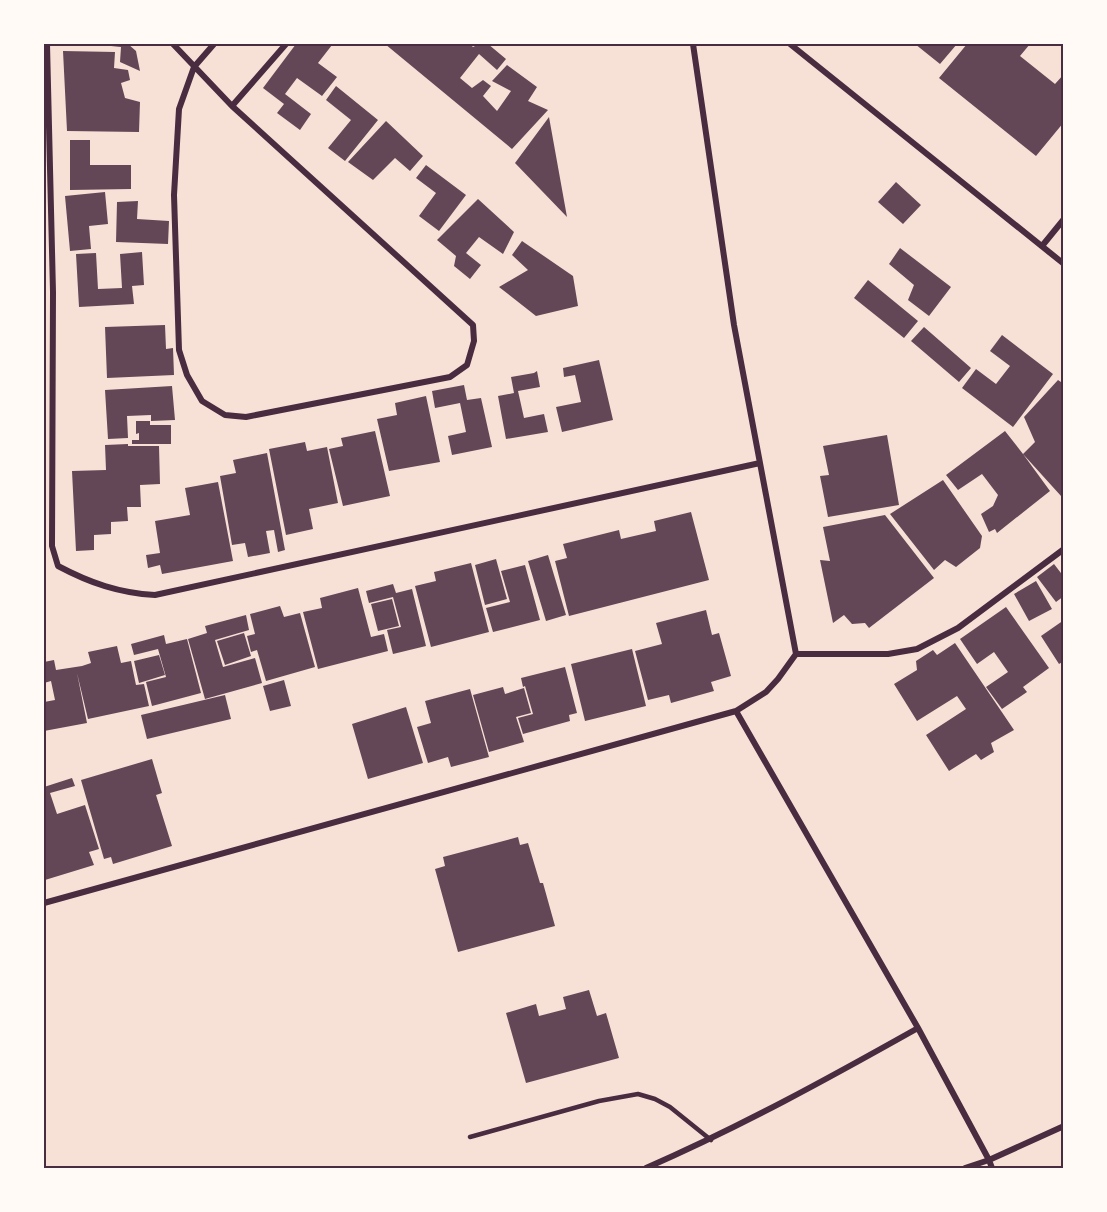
<svg xmlns="http://www.w3.org/2000/svg" width="1107" height="1212" viewBox="0 0 1107 1212" font-family="'Golos Text',sans-serif">
	<style>
		.building { fill: #644757 }
		.lines { fill: none; stroke-linecap: round; stroke-linejoin: round }
		.service { stroke: #4a2c40; stroke-width: 4.5 }
		.minor { stroke: #4a2c40; stroke-width: 6 }
		.neatline { fill: none; stroke: #4a2c40; stroke-width: 2 }
	</style>
	<rect width="100%" height="100%" fill="#f7e1d7"/>
	<path class="building" d="M101,44H128L136,51L140,71L120,62L121,47L101,45Z
		M296,44H330L332,45L318,63L337,77L322,96L297,78L285,94L311,114L300,130L277,113L284,104L263,88Z
		M385,44H470L473,47L479,44H488L506,59L497,70L479,54L460,78L472,88L483,80L491,86L483,96L497,111L511,91L492,81L507,65L537,87L528,101L548,110L512,149Z
		M915,44H957L940,64Z
		M967,44H1030L1020,56L1055,84L1064,74V122L1036,156L939,78Z
		M63,51L115,52L114,68L128,70L130,80L121,83L125,98L140,102L139,132L67,131Z
		M336,86L378,120L345,161L328,148L351,120L326,100Z
		M549,117L567,217L515,163Z
		M386,121L423,156L410,171L395,158L373,180L348,162Z
		M70,140H90V165H131V189L70,190Z
		M426,165L466,195L439,231L419,216L436,193L416,178Z
		M896,182L921,205L903,224L878,202Z
		M105,192L108,224L89,226L91,249L70,251L65,196Z
		M478,199L514,232L503,254L479,237L466,253L481,265L470,279L454,266L456,256L437,240Z
		M138,201L137,219L169,221L168,244L116,242L117,202Z
		M522,241L573,276L578,306L536,316L499,287L528,270L512,255Z
		M900,248L951,287L929,316L908,300L914,285L889,264Z
		M142,252L144,285L132,286L134,304L79,307L76,254L96,253L98,289L122,288L120,254Z
		M868,280L918,321L904,338L854,298Z
		M165,325L166,349L173,348L174,375L107,378L105,327Z
		M924,327L971,368L959,382L911,341Z
		M1002,335L1053,374L1013,427L962,388L976,369L996,384L1010,366L990,351Z
		M599,360L613,420L562,432L556,407L581,402L575,375L564,377L563,368Z
		M537,371L540,387L518,391L524,418L544,414L548,432L506,439L498,396L514,393L511,377L534,373Z
		M1058,380L1064,384V493L1061,496L1023,454L1050,491L997,533L995,529L989,532L981,514L993,506L998,495L982,474L958,490L946,475L1005,431L1023,454L1035,442L1024,417Z
		M464,385L467,400L481,398L492,447L452,455L448,436L466,432L460,403L435,408L432,391Z
		M172,386L175,420L151,421V415L127,416L128,438L108,439L105,390Z
		M426,396L440,462L389,471L377,419L397,415L395,403Z
		M136,421H150V425H171V444H132V440H139V433L136,434Z
		M375,431L390,496L343,506L329,449L343,446L341,438Z
		M887,435L899,505L828,517L820,476L829,475L823,446Z
		M305,442L307,451L327,447L338,503L309,509L313,529L286,535L269,449Z
		M128,444V446H159L160,484L140,485L141,507H127L128,521L111,522V534L94,535V550L76,551L72,471L106,470L105,445Z
		M267,453L285,550L278,552L274,530L266,531L270,553L248,557L245,543L232,545L220,476L236,473L233,460Z
		M943,480L982,536L980,548L956,567L945,560L934,570L890,514Z
		M218,482L233,561L162,574L160,565L148,568L146,555L160,553L155,521L190,515L185,488Z
		M691,512L709,580L569,616L555,561L567,558L563,544L619,530L621,539L656,531L654,521Z
		M885,515L934,578L869,628L865,623L852,624L844,615L833,623L820,560L830,561L823,527Z
		M548,555L566,615L546,621L528,561Z
		M496,559L507,599L485,605L475,565Z
		M471,563L489,632L431,647L415,586L436,581L434,572Z
		M1054,564L1064,577V596L1056,602L1037,577Z
		M525,565L540,620L493,632L486,608L510,602L501,571Z
		M1036,581L1052,609L1029,621L1014,594Z
		M393,584L396,593L412,589L426,646L393,654L387,630L401,627L393,597L369,603L366,591Z
		M358,588L371,637L384,634L388,651L318,669L303,612L322,608L320,598Z
		M392,599L399,626L378,631L371,604Z
		M280,606L284,617L300,613L315,667L266,681L257,650L251,652L247,636L255,634L250,614Z
		M1006,607L1049,668L1023,687L1027,692L1002,709L986,687L1008,672L994,652L977,664L960,639Z
		M706,610L712,635L719,633L731,676L711,682L714,691L671,703L669,695L648,700L635,651L662,644L656,623Z
		M246,615L249,630L215,640L223,667L255,658L262,683L205,699L188,639L207,633L205,626Z
		M1064,620V661L1059,664L1041,636Z
		M244,633L251,656L225,665L217,641Z
		M164,635L166,644L187,639L201,693L152,706L146,682L166,677L158,649L134,655L131,644Z
		M955,643L1014,730L991,743L994,752L981,760L976,754L949,771L926,735L966,709L957,696L917,721L894,684L917,670L916,661L933,650L937,655Z
		M117,646L121,663L131,661L136,685L144,684L149,706L88,719L77,673L87,723L44,731V702L55,700L51,681L44,683V662L54,660L56,670L82,666L91,663L88,652Z
		M632,649L646,706L585,721L571,664Z
		M159,655L165,675L139,683L134,661Z
		M565,667L577,713L569,715L570,721L523,734L518,718L533,714L525,686L523,687L521,678Z
		M284,680L291,706L270,711L263,686Z
		M503,687L505,694L524,688L531,713L516,717L524,742L489,752L473,695Z
		M470,689L489,757L451,767L448,757L428,763L417,727L431,723L425,701Z
		M225,695L231,719L147,739L141,715Z
		M406,707L423,763L368,779L352,724Z
		M152,759L162,793L156,795L172,846L113,864L111,857L104,859L81,780Z
		M72,778L75,786L50,793L57,814L85,805L99,849L89,852L94,865L45,880L44,787Z
		M518,837L520,845L528,843L540,883H543L555,926L458,952L435,869L445,866L443,857Z
		M589,990L597,1016L606,1013L619,1058L526,1083L506,1013L536,1004L539,1016L566,1009L563,997Z"/>
	<g class="lines">
		<path class="service" d="M470,1137L599,1101L638,1094L655,1099L670,1107L711,1140"/>
		<path class="minor" d="M47,44L53,292L52,546L58,566C90,583 119,593 155,595L760,463
			M173,44L232,106L473,325L474,341L467,365L450,377L246,417L225,415L202,401L187,375L179,350L174,195L179,109L194,67L214,44
			M790,44L1064,264
			M232,106L286,44
			M1042,246L1064,219
			M796,654H888L917,649L958,628L1064,549
			M736,711L918,1028L989,1160L992,1168
			M44,903L736,711L766,692L778,679L796,654L734,325L693,44
			M646,1168C740,1127 829,1078 918,1028
			M965,1168L989,1160L1064,1126"/>
	</g>
	<rect width="1107" height="1212" fill="none" stroke="#fffaf5" stroke-width="90"/>
	<rect x="45" y="45" width="1017" height="1122" class="neatline"/>
</svg>
